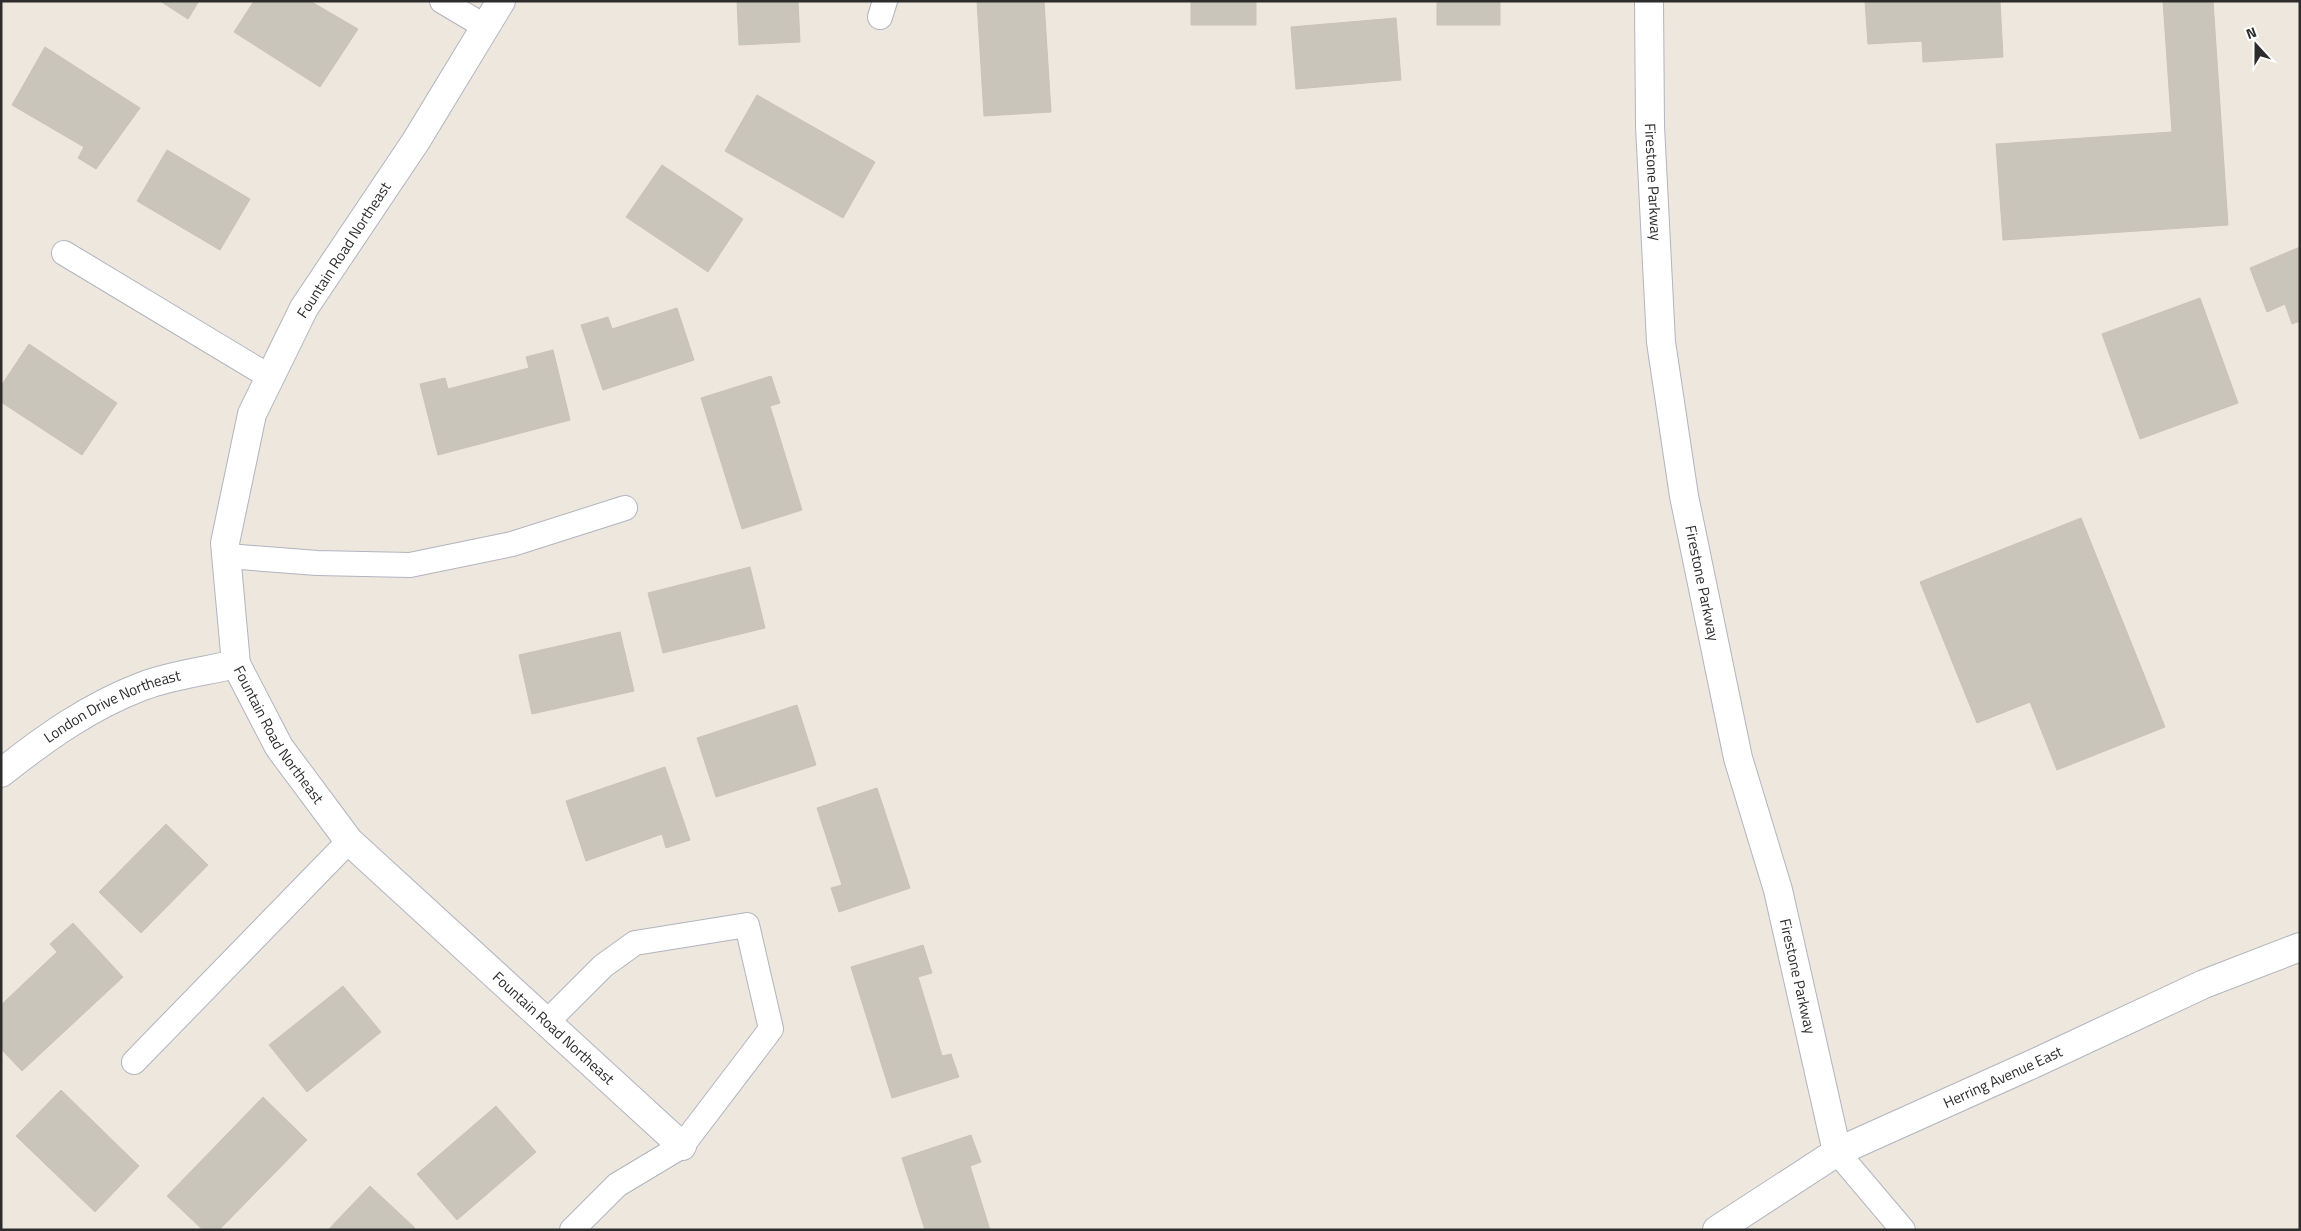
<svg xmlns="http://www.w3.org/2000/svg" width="2301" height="1231" viewBox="0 0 2301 1231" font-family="'Titillium Web',sans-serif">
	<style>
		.building { fill: #c9c5bb; stroke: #cac3b6 }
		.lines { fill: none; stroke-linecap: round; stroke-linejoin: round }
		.lane-casing { stroke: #b1b4c0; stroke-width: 26 }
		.street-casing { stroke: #b1b4c0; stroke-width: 30 }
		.secondary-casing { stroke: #b1b4c0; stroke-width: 30 }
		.lane { stroke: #fff; stroke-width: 24 }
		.street { stroke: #fff; stroke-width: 28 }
		.secondary { stroke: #fff; stroke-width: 28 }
		.labels { text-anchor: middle; stroke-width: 4; stroke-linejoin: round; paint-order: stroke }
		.street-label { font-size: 15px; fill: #2c2c2c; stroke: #fff }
	</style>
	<rect width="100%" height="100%" fill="#eee7dd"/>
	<path class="building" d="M160,1H199L188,19Z
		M254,1H310L358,29L320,87L234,32Z
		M737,1H798L800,42L739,45Z
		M977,1H1044L1051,112L984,116Z
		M1191,1H1256V25H1191Z
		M1437,1H1500V25H1437Z
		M1865,1H2000L2003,57L1923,62L1922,41L1868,44Z
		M2163,1H2213L2228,225L2003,240L1996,144L2172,132Z
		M1396,18L1401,80L1296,89L1291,27Z
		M45,47L140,108L96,169L78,158L84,147L12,105Z
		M757,95L875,162L843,218L725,151Z
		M167,150L250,199L220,250L137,201Z
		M662,165L743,219L708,272L626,217Z
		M2300,247V321L2292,324L2285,304L2267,312L2250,268Z
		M2200,298L2238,403L2140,439L2102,334Z
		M677,308L694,360L603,390L581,325L608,317L612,329Z
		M29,344L117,403L82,455L1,402V386Z
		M553,350L570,420L438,455L420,384L445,378L448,389L529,368L526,357Z
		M771,376L780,403L770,406L802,510L742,529L701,398Z
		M2081,518L2165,727L2057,770L2030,702L1977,723L1920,582Z
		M750,567L765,628L663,653L648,593Z
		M620,632L634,691L532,714L519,655Z
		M797,705L816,765L716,797L697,738Z
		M665,767L690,840L666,848L662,834L586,861L566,801Z
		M877,788L910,888L839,912L831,888L842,885L817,808Z
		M166,824L208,865L141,933L99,892Z
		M73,923L123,977L22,1071L1,1049V1005L57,952L50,944Z
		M923,945L932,973L918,977L942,1056L951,1054L959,1077L892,1098L851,967Z
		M343,986L381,1032L307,1092L269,1045Z
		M61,1090L139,1166L95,1212L16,1136Z
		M263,1097L307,1140L219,1230H203L167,1196Z
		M496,1106L536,1152L457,1220L417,1174Z
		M971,1135L981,1162L970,1166L990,1230H925L902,1158Z
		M370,1186L415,1228L414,1230H328Z"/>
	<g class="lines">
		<g class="lane-casing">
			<path id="lane" d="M442,1L484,26
				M880,17L885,1
				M64,253L270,377
				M227,556L317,563L410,565L512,544L625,508
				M547,1022L603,966L635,943L747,925L771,1029L682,1146L617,1185L572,1230
				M134,1062L349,841
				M1837,1152L1903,1230"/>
		</g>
		<g class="street-casing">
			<g id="street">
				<path id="s1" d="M501,1L416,141L304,308L252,414L225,543L236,664L279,747L349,841L682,1146"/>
				<path id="s2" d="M1,773C45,738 90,706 143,686C171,675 206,671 236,664"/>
			</g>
		</g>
		<g class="secondary-casing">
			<g id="secondary">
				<path id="s3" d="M1649,1L1650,126L1661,342L1684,496L1738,758L1778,890L1837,1152"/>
				<path id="s4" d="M1717,1230L1837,1152L2035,1063L2204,984L2300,947"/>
			</g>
		</g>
		<use href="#lane" class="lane"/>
		<use href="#street" class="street"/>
		<use href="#secondary" class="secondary"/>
	</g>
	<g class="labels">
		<g class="street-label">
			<text dy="5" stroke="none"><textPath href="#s3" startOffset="181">Firestone Parkway</textPath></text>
			<text transform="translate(344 250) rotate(-57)" y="5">Fountain Road Northeast</text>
			<text dy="5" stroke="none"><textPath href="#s3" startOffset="586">Firestone Parkway</textPath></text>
			<text dy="5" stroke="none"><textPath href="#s2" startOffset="131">London Drive Northeast</textPath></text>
			<text dy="5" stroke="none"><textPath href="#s1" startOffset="819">Fountain Road Northeast</textPath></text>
			<text dy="5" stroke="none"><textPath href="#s3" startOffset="991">Firestone Parkway</textPath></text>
			<text dy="5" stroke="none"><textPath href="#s1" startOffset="1224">Fountain Road Northeast</textPath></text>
			<text dy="5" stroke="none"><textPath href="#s4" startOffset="325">Herring Avenue East</textPath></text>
		</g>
	</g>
	<rect width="2301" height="1231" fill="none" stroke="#2c2c2c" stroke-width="5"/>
	<g transform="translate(2256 45) rotate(339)" stroke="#ffffff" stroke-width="4" paint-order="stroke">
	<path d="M0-4L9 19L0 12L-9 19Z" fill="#2c2c2c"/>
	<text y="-8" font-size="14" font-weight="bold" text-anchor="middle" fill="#2c2c2c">N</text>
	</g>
</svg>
